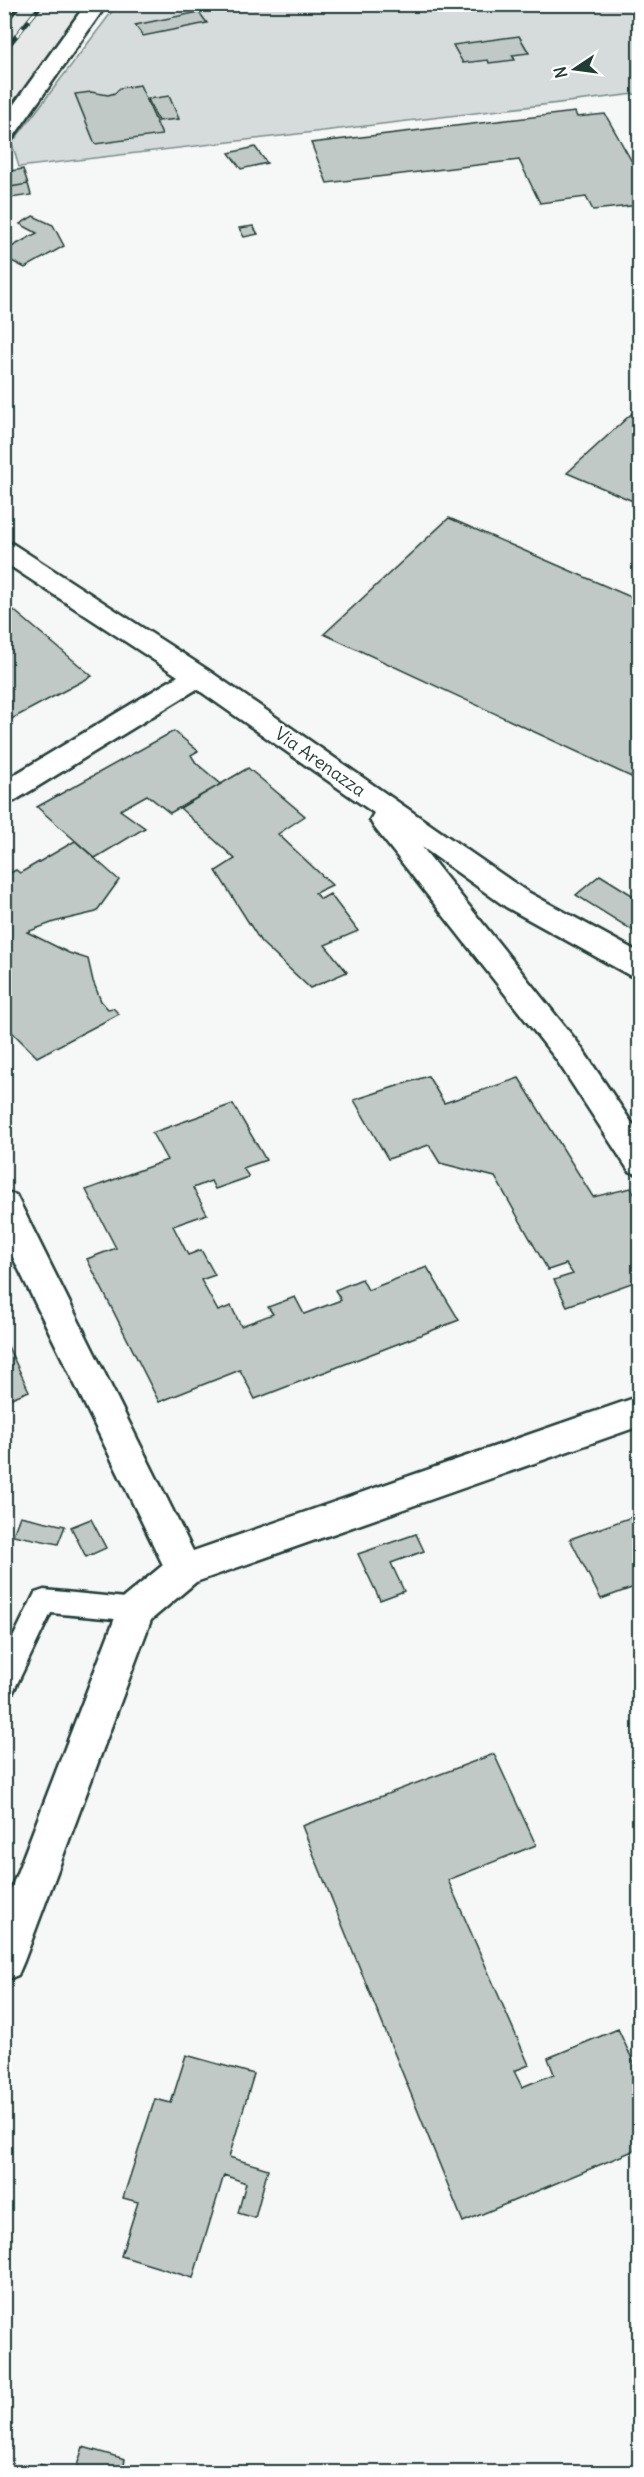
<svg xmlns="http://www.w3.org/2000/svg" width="644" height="2477" viewBox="0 0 644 2477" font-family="Delius,sans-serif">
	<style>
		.built { fill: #e6e9e8 }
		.green { fill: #d6dcdb; stroke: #7a8c88; stroke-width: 1.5 }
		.building { fill: #c0c9c6; stroke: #1f3d34; stroke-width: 1.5 }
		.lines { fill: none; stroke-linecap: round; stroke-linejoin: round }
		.lane-casing { stroke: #1f3d34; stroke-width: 5 }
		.street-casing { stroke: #1f3d34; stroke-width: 5 }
		.lane { fill: #fff; fill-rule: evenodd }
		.street { fill: #fff; fill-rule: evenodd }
		.rail-casing { stroke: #1f3d34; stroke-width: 4.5 }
		.rail { stroke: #fff; stroke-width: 3; stroke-dasharray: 10; stroke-linecap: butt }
		.labels { text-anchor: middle; stroke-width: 4.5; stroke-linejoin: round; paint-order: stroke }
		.street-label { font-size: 18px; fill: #1f3d34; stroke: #fff }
	</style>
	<rect width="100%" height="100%" fill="#f6f7f7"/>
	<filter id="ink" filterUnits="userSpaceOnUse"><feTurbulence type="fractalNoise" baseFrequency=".0167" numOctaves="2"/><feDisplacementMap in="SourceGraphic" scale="12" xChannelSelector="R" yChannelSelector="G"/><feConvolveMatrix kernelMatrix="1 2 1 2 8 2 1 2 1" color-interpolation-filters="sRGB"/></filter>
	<g filter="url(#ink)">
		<path class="built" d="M5,5H88L5,114Z"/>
		<path class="green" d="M117,5H639V90L635,94L19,167L12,143Z"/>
		<path class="building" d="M156,4H199L194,12Z
			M199,12L207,23L143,36L135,25Z
			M519,36L529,53L512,55L515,60L489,63L488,60L463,63L453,45Z
			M140,85L162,135L95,144L75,94L91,92L108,95L115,93L120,88Z
			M169,96L179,119L158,121L148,99Z
			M575,112L577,117L605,114L640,176V205L593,210L586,197L540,203L519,160L327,183L311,143Z
			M255,147L267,163L241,169L229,153Z
			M23,169L28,184L4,188V172Z
			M28,184L31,195L4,199V188Z
			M33,216L53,225L64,246L25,268L4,257V251L37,233L20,224Z
			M253,226L258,234L244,237L239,228Z
			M640,406V504L567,473Z
			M449,518L640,601V781L324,634Z
			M4,602L92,676L4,723Z
			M174,731L198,751L191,755L196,763L221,784L170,813L147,795L120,810L145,828L95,858L37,807Z
			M248,768L305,816L278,834L332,885L315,893L321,899L330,894L358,931L325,945L347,972L310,988L261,942L216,871L235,859L180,808Z
			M75,841L119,880L96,912L54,922L27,932L69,953L88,959L93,981L101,1001L108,1009L113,1008L119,1014L37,1057L4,1024V876L16,870L20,873Z
			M600,875L640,900V935L576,895Z
			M428,1076L444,1103L519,1078L593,1197L631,1188L640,1202V1280L567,1306L554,1280L573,1274L566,1264L548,1270L495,1177L440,1163L429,1145L388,1159L354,1100Z
			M233,1104L266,1160L243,1168L249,1177L215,1189L211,1181L193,1188L207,1214L173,1226L188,1255L201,1250L215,1275L201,1280L218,1311L231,1306L241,1326L273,1314L268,1307L295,1297L304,1314L341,1300L335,1290L362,1279L368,1290L427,1267L459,1320L255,1399L240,1370L159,1402L87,1259L116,1248L86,1190L167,1160L152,1133Z
			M4,1338L29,1391L4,1401Z
			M640,1514V1585L601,1599L570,1539Z
			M20,1516L65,1526L58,1544L13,1535Z
			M91,1519L106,1548L86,1557L71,1527Z
			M416,1534L424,1551L391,1563L404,1591L380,1600L358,1554Z
			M494,1754L536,1845L448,1880L529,2065L514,2071L522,2087L554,2074L548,2058L618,2029L640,2076V2148L463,2222L302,1826Z
			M186,2055L254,2074L229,2157L268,2169L255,2218L238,2213L246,2183L224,2175L193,2278L121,2256L138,2202L123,2198L155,2099L171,2103Z
			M83,2447L125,2459L122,2472H75Z
			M39,2464L68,2472H34Z"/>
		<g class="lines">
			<g class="lane-casing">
				<path id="lane" d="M44,1590L136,1599L145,1602L149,1610L145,1618L136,1621L51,1613L13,1692L4,1696V1656L35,1593Z"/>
			</g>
			<g class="street-casing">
				<path id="street" d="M86,4H107L12,139L4,140V118Z
					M4,542L13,544L208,670L526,891L640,953V978L629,975L506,907L422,847L578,1043L640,1135V1175L629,1171L556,1059L374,827L370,820L374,813L197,689L14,801L4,804V781L178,676L4,562Z
					M4,1191L16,1195L193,1551L640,1396V1426L196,1582L151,1620L24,1961L18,1975L4,1981V1907L118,1610L123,1598L163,1565L4,1239Z"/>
			</g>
			<use href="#lane" class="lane"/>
			<use href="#street" class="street"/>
			<g class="rail-casing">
				<path id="rail" d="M4,24L20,4
					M4,51L42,4"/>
			</g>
			<use href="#rail" class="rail"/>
		</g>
	</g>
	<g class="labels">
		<g class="street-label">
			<text transform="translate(320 762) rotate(35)" y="6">Via Arenazza</text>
		</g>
	</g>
	<rect width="644" height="2477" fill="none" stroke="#fff" stroke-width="24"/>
	<rect x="12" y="12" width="620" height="2453" fill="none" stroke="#1f3d34" stroke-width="2" filter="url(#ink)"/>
	<g transform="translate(575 69) rotate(257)" stroke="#ffffff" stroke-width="4.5" paint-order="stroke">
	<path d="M0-4.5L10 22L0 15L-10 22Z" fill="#1f3d34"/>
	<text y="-9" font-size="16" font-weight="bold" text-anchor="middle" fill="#1f3d34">N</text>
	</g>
</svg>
